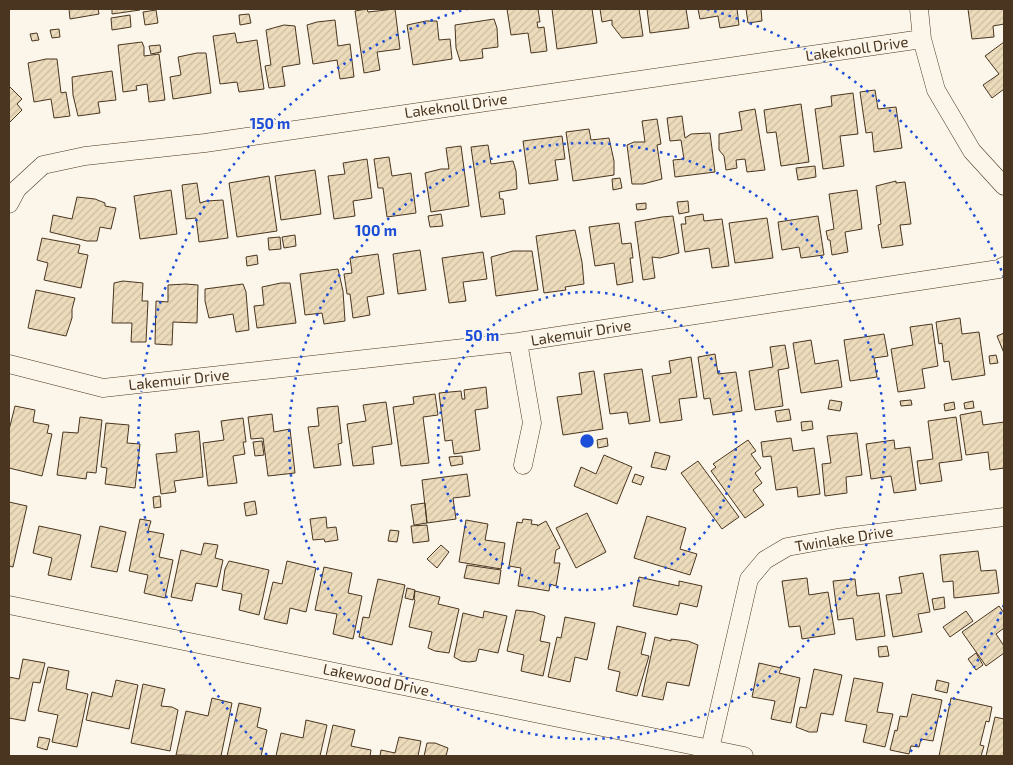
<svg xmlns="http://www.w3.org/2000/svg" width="1013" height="765" viewBox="0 0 1013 765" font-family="'Exo 2',sans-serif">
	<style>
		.building { fill: url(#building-hatch); stroke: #4a3520 }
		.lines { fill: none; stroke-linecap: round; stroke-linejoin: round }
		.minor-casing { stroke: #4a3520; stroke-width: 19 }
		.minor { stroke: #fbf6e9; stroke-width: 18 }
		.ring { fill: none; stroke: #1d4ed8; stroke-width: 2.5; stroke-dasharray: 2.5 5 }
		.labels { text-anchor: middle; stroke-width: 4; stroke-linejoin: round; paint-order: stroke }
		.street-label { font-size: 15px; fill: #4a3520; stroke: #fbf6e9 }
		.centre { fill: #1d4ed8; stroke: #fbf6e9; stroke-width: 2.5 }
		.ring-label { font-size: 15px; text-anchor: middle; font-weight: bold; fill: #1d4ed8; stroke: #fbf6e9; stroke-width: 4; stroke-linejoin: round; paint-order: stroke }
	</style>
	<defs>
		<pattern id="building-hatch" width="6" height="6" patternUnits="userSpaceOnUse" patternTransform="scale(1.25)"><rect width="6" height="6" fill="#ecdcbc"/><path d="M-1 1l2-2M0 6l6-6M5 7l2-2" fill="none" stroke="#ccbda1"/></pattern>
	</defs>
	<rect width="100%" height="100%" fill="#fbf6e9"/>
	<path class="building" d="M69,9H98L99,14L70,19Z
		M112,9H139L140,10L112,14Z
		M367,9L368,12L395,9L400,49L377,52L380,70L364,73L355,11Z
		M507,9H538L540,22H537L538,28L544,27L547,51L531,53L528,33L511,35Z
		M552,9H592L597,43L557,49Z
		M600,9H639L643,36L622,38L612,25V20L602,22Z
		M647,9H686L689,28L650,33Z
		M698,9H737L739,25L720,28L718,16L700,19Z
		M746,9H761L762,21L748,23Z
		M968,9H1004V24L993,26L994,37L972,39Z
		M156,10L158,23L145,25L143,12Z
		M249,14L251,23L240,25L239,15Z
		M130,15L131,27L112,30L111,18Z
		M494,19L497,28L498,47L482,49L483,58L460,61L456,48L455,25Z
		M335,20L338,46L350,44L354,77L340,79L337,60L313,64L307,25L317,22Z
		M426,21H437L439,40L450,39L452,59L413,65L407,25Z
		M284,25L295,26L300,64L282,67L285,86L269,88L265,66L271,65L266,30Z
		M59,29L60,37L52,38L50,30Z
		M37,33L39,40L32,41L30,34Z
		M235,33L237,43L257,40L264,89L239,92L237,82L220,84L213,36Z
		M142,42L144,47V56L159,54L165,100L149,102L147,84L136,86L137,90L123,92L118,45Z
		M1004,42V89L992,98L983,85L999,74L985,56Z
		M160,45L161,52L151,54L149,46Z
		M197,53H206L211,93L173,99L170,77L181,75L178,57Z
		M46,59H57L61,93L66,92L70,116L54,118L51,99L34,102L28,63Z
		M112,71L116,100L98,102L100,113L78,116L73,95L72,77Z
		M9,86L22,99L17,104L22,110L9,123Z
		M875,90L878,109L896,107L902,148L874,152L872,132L866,133L860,92Z
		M853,93L858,134L840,136L844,166L823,169L815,109L832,106L831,96Z
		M801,104L809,162L781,166L776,132L767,133L764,110Z
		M755,109L765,170L747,172L745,159L736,160L737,168L726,170L724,156L719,150V134L742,130L739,112Z
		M682,116L685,138L691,134L710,133L715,172L675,177L673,160L684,159L681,140L670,141L667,118Z
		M657,119L661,144L657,145L662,179L643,184H632L627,145L634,142H645L642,121Z
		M589,129L591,140L609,138L614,161V175L573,181L566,132Z
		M562,136L565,159L555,160L558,180L529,184L523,141Z
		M488,145L491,164L513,161L516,171L517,189L499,192L500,199H503L505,214L481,217L471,147Z
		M461,146L469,206L431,212L425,173L441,169H449L446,148Z
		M389,157L392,176L411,173L416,213L387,217L383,188H378L374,159Z
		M367,159L372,198L353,201L355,216L334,219L328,176L345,174L343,163Z
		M815,166L816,177L798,180L796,168Z
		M315,170L321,214L281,220L275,176Z
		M269,176L277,231L237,237L229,183Z
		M620,178L622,188L613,190L612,179Z
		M896,181V183L905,182L911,224L900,225L903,245L882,248L878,225L881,224L876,186Z
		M197,183L200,203L206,201L223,200L228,238L199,242L196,218L186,219L182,185Z
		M171,190L177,234L140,239L134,196Z
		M857,190L862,229L845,232L848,252L832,255L830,240H828L826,231L834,229L829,194Z
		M77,197L95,199L105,203V206L116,208L111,229L100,227L97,241H87L50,232L53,215L72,219Z
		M688,201L689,212L679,214L677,202Z
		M646,203V209L637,210L636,204Z
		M441,214L443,226L430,227L428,216Z
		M703,214L704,221L722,219L729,266L712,268L709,248L685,252L681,224H686L685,217Z
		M673,216L679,253L660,258L652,257L655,278L643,280L635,222L662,217Z
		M818,216L824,255L801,258L799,247L782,250L778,222Z
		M767,218L773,258L735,263L729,223Z
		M619,223L622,244L631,243L633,258H630L633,282L617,285L614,263L595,266L589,227Z
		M575,230L582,262L584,284L565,287L566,290L544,293L536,236Z
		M295,235L296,246L284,248L282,237Z
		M280,237L281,249L269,250L268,238Z
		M42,238L80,245L78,253L88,255L81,288L44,280L48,263L37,260Z
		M420,250L426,290L398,294L393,254Z
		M513,251H532L538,290L496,296L491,257Z
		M483,252L487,279L463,282L466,301L449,303L442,258Z
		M378,254L384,294L367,297L370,315L353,318L350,294H347L344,274L352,273L350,258Z
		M257,255L258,264L247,266L246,257Z
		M338,269L343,291L345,321L324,324L322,313L305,315L300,274Z
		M123,281L143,283L142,301H148L146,342H131L132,323H112L114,283Z
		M281,283H290L296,323L257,328L254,306L264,305L262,287Z
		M186,284L198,285L197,323L173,322L172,345L155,344L156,301L168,302V285Z
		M243,284L246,292L249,330L236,332L233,314L209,318L205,301V289Z
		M36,290L75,298L72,309V318L66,336L28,328Z
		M960,318L962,334L979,332L985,375L952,380L949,361L944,362L942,343L939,344L936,322Z
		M932,324L938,366L922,369L925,388L898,392L891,349L913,345L910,327Z
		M1004,333V353L997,336Z
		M884,334L888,356L874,358L877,377L850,381L844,340Z
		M811,340L815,364L838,360L842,387L801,393L793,343Z
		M785,345L789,368L778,370L783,406L755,410L749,371L773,367L770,347Z
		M715,354L718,374L736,372L742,411L713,415L710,398L704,399L698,357Z
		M996,355L998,363L990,364L989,356Z
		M691,357L697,397L679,399L682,420L660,423L652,376L671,373L669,361Z
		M642,369L650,421L629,424L627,412L610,414L604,374Z
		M594,371L603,429L563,435L557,397L582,394L579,373Z
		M486,387L488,408L475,410L480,450L454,454L452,440L445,441L439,393L461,391L462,399H465L464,390Z
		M435,394L438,415L423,417L429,463L401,466L393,407L414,404L413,397Z
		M830,400L842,402L840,411L828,409Z
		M911,400L912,405L901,406L900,401Z
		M973,401L974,408L965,409L964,403Z
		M386,402L392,444L372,447L374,464L353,466L347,424L366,421L363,405Z
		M954,402L955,409L945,411L944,404Z
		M15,406L35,410L33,422L49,425L47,433L52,434L42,476L9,468V430Z
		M338,406L342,443L338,444L341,465L314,468L308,427L319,426L317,408Z
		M789,409L791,420L777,422L775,411Z
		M981,411L983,425L1004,422V468L990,470L988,452L966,455L960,415Z
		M272,414L274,432L290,429L295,473L268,476L263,438L251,439L248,417Z
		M80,417L102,420L96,473L87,472L86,479L57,475L63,432L78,433Z
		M956,417L962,460L939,463L942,481L920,484L917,461L933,459L928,421Z
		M243,418L246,442H243L245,454L233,456L237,483L208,486L203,443L224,440L221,421Z
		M812,421L813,429L802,431L801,422Z
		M106,423L129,425L127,443L140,444L135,488L105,484L107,468L101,467Z
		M199,431L203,477L174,481L176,492L161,494L156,454L177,452L175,434Z
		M857,433L862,475L846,477L847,493L825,496L822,464L831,463L827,436Z
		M607,438L608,446L598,448L597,440Z
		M791,438L793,451L814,448L820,494L798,497L797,487L776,490L771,456L763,457L761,442Z
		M748,440L756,451L751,454L761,468L755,473L762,483L753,490L764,505L745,518L711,471L716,467L713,464Z
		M894,440L895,449L910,447L916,490L894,493L891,476L871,479L866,444Z
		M262,441L264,455L255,456L253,442Z
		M655,452L670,456L666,470L651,467Z
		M604,455L632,467L617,504L574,486L581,467L596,474Z
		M462,456L463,464L451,466L449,457Z
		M698,461L739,517L722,529L681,473Z
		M467,474L470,496L453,498L456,519L427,523L422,480Z
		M635,474L644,477L641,485L632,482Z
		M160,496L161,507L154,508L153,497Z
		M255,501L257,514L246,516L244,503Z
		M9,502L27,506L13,567L9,566Z
		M425,503L427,523L414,525L411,505Z
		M587,513L606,552L576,568L556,528Z
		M647,516L686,528L680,549L697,554L690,575L634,558Z
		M326,517L327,528L336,527L338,540L325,542L324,539L313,540L310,519Z
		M140,519L151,521L148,531L164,534L159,557L173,560L165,598L144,593L148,575L129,571Z
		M523,519L532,520L531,524L538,525L537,526L546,521L560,548L556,550L554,563H560L556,586L550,584L549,591L518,586L521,568L509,566L517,522L522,523Z
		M466,520L488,524L485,540L505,543L501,569L459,562Z
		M427,525L429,541L413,543L411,526Z
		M39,526L81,535L71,580L48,575L52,558L33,553Z
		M100,526L126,532L117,572L91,567Z
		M390,530L399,531L397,542L388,541Z
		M204,543L218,545L215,558L223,560L217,587L196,583L192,601L171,597L181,550L201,555Z
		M441,545L449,552L437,568L427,559Z
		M978,551L981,571L996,570L999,593L954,598L953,581L943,582L940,555Z
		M229,561L269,570L259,615L239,610L242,594L222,590L225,569Z
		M287,561L316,568L306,612L290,608L287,624L264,619L273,582L282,584Z
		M467,565L501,570L499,584L464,578Z
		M324,567L352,573L348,593L362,596L353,639L333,634L337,614L315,610Z
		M923,573L930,612L918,614L922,632L893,637L886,595L902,593L899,577Z
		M639,577L679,586V581L702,586L697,607L680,603L677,615L633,606Z
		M807,578L809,595L828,592L835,634L802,639L800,626L789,627L782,581Z
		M378,579L405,585L392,645L359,637L363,617L369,618Z
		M855,579L857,596L879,593L885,636L856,640L853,618L838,620L833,581Z
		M407,588L415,590L413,600L405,598Z
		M415,591L440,597L438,604L459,609L449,653L435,651L428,648L432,632L409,627L415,600L414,599Z
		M944,597L945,608L934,610L932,599Z
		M999,606L1004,613V628L996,634L1004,646V653L986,666L962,632Z
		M516,610L534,612L545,616L540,641L550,643L543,676L521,671L524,655L507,651Z
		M484,611L507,616L498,653L479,649L476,661L469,662L461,661L454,657L463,613L483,618Z
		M966,611L973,621L950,637L943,627Z
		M565,617L595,623L587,660L575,657L570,682L548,677L557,637L561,638Z
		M617,626L646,633L641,654L649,656L637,696L616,691L620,672L608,669Z
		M655,637L671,641V639L679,640L688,641L698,645L689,686L667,682L663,700L642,696Z
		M887,646L889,656L879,657L878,647Z
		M976,653L983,665L976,670L968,659Z
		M23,659L45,663L40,683L33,682L25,721L9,718V677L19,679Z
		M759,663L781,668L779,673L800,678L791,723L771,719L775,701L752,697Z
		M48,667L69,671L66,689L88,694L77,747L52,742L58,715L38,711Z
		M814,669L842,675L833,715L821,713L817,732H809L796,727L800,707L806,708Z
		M854,678L883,683L877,712L893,714L885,747L863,742L867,725L845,721Z
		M116,680L138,685L129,729L86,720L92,692L112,697Z
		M937,680L949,683L947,693L935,690Z
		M143,684L165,689L161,706L172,707L178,710L170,751L131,743Z
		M912,694L942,700L933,741L921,739L919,747L911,746L909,754L890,750L895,730L897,731L900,716L907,717Z
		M212,698L232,703L221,756L176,755L186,711L208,716Z
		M951,698L992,707L989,722L986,721L980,745L984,746L981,756H939Z
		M239,703L261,708L257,727L267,730L261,756H227Z
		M995,717L1004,719V756H986Z
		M306,720L327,725L320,756H276L281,733L303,738Z
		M333,725L355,730L351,746L371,750L370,756H326Z
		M39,737L50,739L47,750L37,747Z
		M399,737L421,741L418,756H380L381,750L395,753Z
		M427,743H435L448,748L446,756H424Z"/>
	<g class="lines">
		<g class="minor-casing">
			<path id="minor" d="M919,9L922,39L936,90L972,151L1004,186
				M9,204L17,189L43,165L85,156L205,143L922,39
				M518,342L532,423L523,465
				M9,364L103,388L518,342L999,269L1004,266
				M9,605L744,756
				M710,749L749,579L765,560L787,547L837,538L1004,517"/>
		</g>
		<use href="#minor" class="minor"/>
	</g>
	<g class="ring">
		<circle cx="587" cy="441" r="149"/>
		<circle cx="587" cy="441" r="298"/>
		<path d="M1004 605A448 448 0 0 1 907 755M267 755A448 448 0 0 1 467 9M707 9A448 448 0 0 1 1004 277"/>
	</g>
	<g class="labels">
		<g class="street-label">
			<text transform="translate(857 49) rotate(-8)" y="5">Lakeknoll Drive</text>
			<text transform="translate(456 106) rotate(-8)" y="5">Lakeknoll Drive</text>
			<text transform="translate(581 333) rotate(-9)" y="5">Lakemuir Drive</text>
			<text transform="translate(179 380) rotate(-6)" y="5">Lakemuir Drive</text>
			<text transform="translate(844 539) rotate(-9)" y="5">Twinlake Drive</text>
			<text transform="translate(376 680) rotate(12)" y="5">Lakewood Drive</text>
		</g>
	</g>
	<circle cx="587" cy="441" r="8" class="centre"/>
	<g class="ring-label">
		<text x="270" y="129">150 m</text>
		<text x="376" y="236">100 m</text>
		<text x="482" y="341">50 m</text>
	</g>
	<rect width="1013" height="765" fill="none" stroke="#4a3520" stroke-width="20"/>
</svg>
